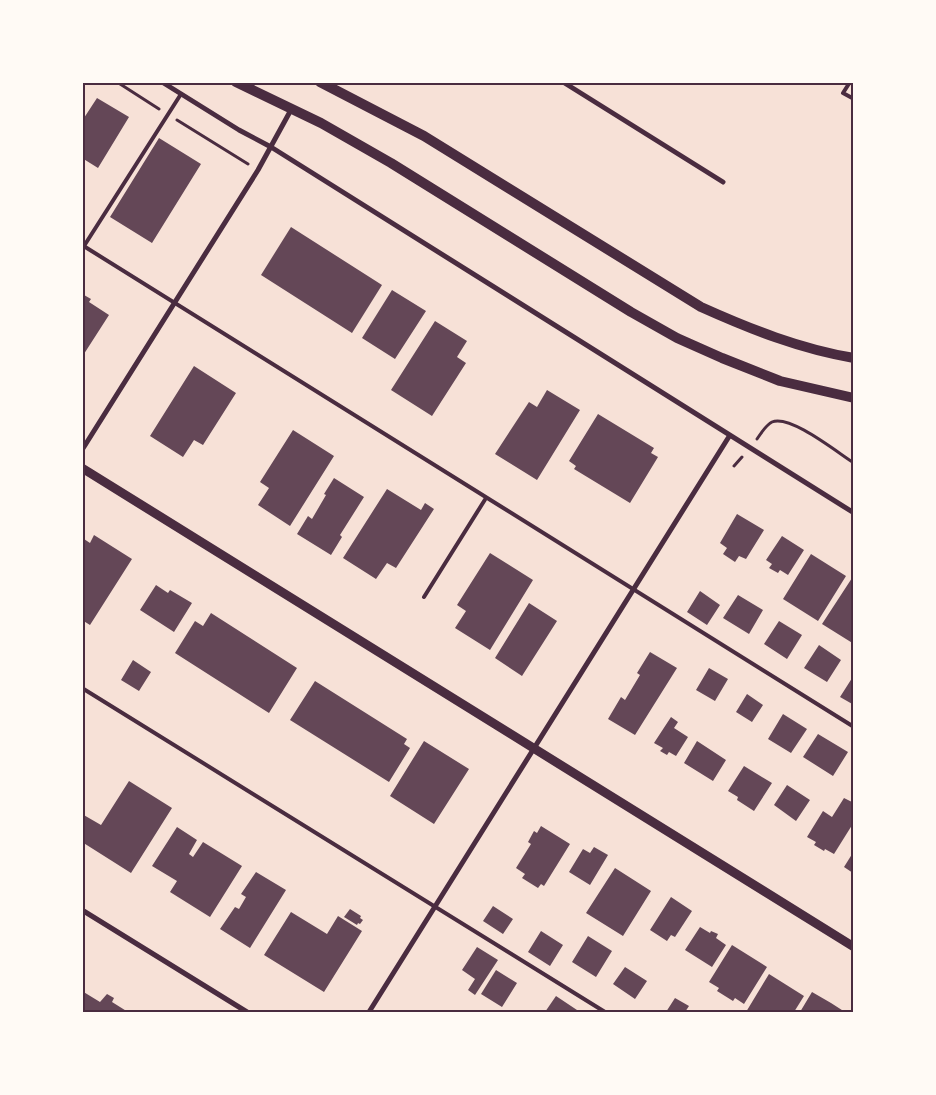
<svg xmlns="http://www.w3.org/2000/svg" width="936" height="1095" viewBox="0 0 936 1095" font-family="Karla,sans-serif">
	<style>
		.building { fill: #644757 }
		.lines { fill: none; stroke-linecap: round; stroke-linejoin: round }
		.path { stroke: #4a2c40; stroke-width: 3 }
		.service { stroke: #4a2c40; stroke-width: 4 }
		.minor { stroke: #4a2c40; stroke-width: 5 }
		.tertiary { stroke: #4a2c40; stroke-width: 9 }
		.secondary { stroke: #4a2c40; stroke-width: 10 }
		.neatline { fill: none; stroke: #4a2c40; stroke-width: 2 }
	</style>
	<rect width="100%" height="100%" fill="#f7e1d7"/>
	<path class="building" d="M97,98L129,117L98,168L82,158V121Z
		M159,138L201,164L152,243L110,217Z
		M291,227L382,285L352,333L261,275Z
		M392,290L426,311L395,359L362,338Z
		M84,295L91,299L89,302L109,315L82,357V298Z
		M435,321L467,341L457,357L466,363L432,416L391,390Z
		M194,366L236,393L203,445L194,440L183,457L150,436Z
		M547,390L580,410L537,480L495,454L529,402L537,407Z
		M598,414L654,448L651,453L658,457L630,503L574,469L576,466L569,461Z
		M293,430L334,456L290,526L258,505L269,488L260,482Z
		M334,478L364,497L340,535L342,537L331,555L297,534L308,516L312,519L326,495L324,494Z
		M387,489L421,510L425,503L434,509L396,568L387,563L376,579L343,558Z
		M737,514L764,530L746,559L739,556L735,562L723,554L727,548L720,543Z
		M94,535L132,559L90,625L82,620V541L84,539L90,543Z
		M782,536L804,550L788,575L780,570L778,573L769,568L772,564L766,560Z
		M490,553L533,580L490,650L455,628L466,611L457,605Z
		M811,554L846,576L818,621L783,599Z
		M852,578L854,579V644L822,624Z
		M156,585L168,593L170,590L192,603L174,632L140,610Z
		M700,591L720,605L707,625L687,612Z
		M738,595L763,610L749,634L723,618Z
		M529,603L557,621L522,676L495,658Z
		M211,613L297,668L269,713L175,653L195,621L203,626Z
		M779,621L802,635L787,659L764,644Z
		M819,645L841,660L827,682L804,668Z
		M650,652L677,668L635,735L608,719L621,697L625,700L640,675L637,673Z
		M133,660L151,672L139,691L121,680Z
		M709,668L728,679L715,701L696,690Z
		M854,675V705L840,697Z
		M315,681L407,739L404,744L410,748L389,782L290,720Z
		M747,694L763,705L752,722L736,712Z
		M783,714L807,729L791,753L768,739Z
		M671,717L678,722L674,728L688,737L676,756L669,752L667,755L660,751L663,748L654,743Z
		M818,734L848,752L833,776L803,757Z
		M424,741L469,769L434,824L390,796Z
		M697,741L726,760L713,781L684,763Z
		M744,766L772,783L754,811L737,800L738,797L728,791Z
		M129,781L172,808L131,873L82,842V814L101,825Z
		M787,785L810,800L796,821L774,805Z
		M844,798L854,803V822L834,854L825,849L824,851L814,845L816,842L807,837L823,811L832,817Z
		M541,826L570,844L544,886L541,884L538,888L522,878L525,874L516,868L531,844L528,842L534,831L537,833Z
		M177,827L197,840L189,854L193,857L203,842L242,866L210,917L170,892L177,881L152,866Z
		M594,847L608,855L590,885L569,872L583,849L590,853Z
		M854,851V877L851,876L853,873L844,867Z
		M615,868L651,891L623,936L586,913Z
		M256,872L286,890L250,948L220,929L235,907L239,909L246,897L241,894Z
		M671,897L692,911L675,937L671,935L667,941L650,930Z
		M493,906L513,919L503,934L483,921Z
		M350,909L361,916L360,918L363,920L360,924L358,923L357,925L344,917Z
		M291,912L327,934L338,916L362,931L324,992L264,955Z
		M700,927L710,933L711,931L718,934L716,938L726,945L712,967L685,950Z
		M541,931L563,945L550,966L528,952Z
		M588,936L612,951L596,977L572,962Z
		M732,945L767,967L744,1004L735,998L733,1001L717,991L719,988L709,982Z
		M477,947L498,960L475,995L468,990L475,979L462,970Z
		M625,967L647,981L635,999L613,984Z
		M496,970L517,983L502,1007L481,994Z
		M769,974L804,996L794,1012H746Z
		M82,991L100,1002L107,994L114,998L112,1002L128,1012H82Z
		M812,992L831,1003L845,1012H800Z
		M556,996L577,1010L575,1012H545Z
		M675,998L689,1006L685,1012H666Z"/>
	<g class="lines">
		<path class="path" d="M117,82L159,109
			M177,120L248,164
			M757,439C761,433 766,425 772,422C790,414 838,453 854,463
			M734,466L742,457"/>
		<path class="service" d="M850,82L843,93L854,99
			M82,245L854,727
			M84,246L181,94
			M424,597L486,498
			M82,688L605,1012"/>
		<path class="minor" d="M162,82L239,130L271,147L854,513
			M563,82L723,182
			M82,450L258,170L292,108
			M82,910L247,1012
			M369,1012L730,435"/>
		<path class="tertiary" d="M82,468L854,947"/>
		<path class="secondary" d="M236,82L321,123L391,163L631,312L677,338L722,358L780,381L854,398
			M320,82L424,136L701,307C750,329 800,349 854,358"/>
	</g>
	<rect width="936" height="1095" fill="none" stroke="#fffaf5" stroke-width="168"/>
	<rect x="84" y="84" width="768" height="927" class="neatline"/>
</svg>
